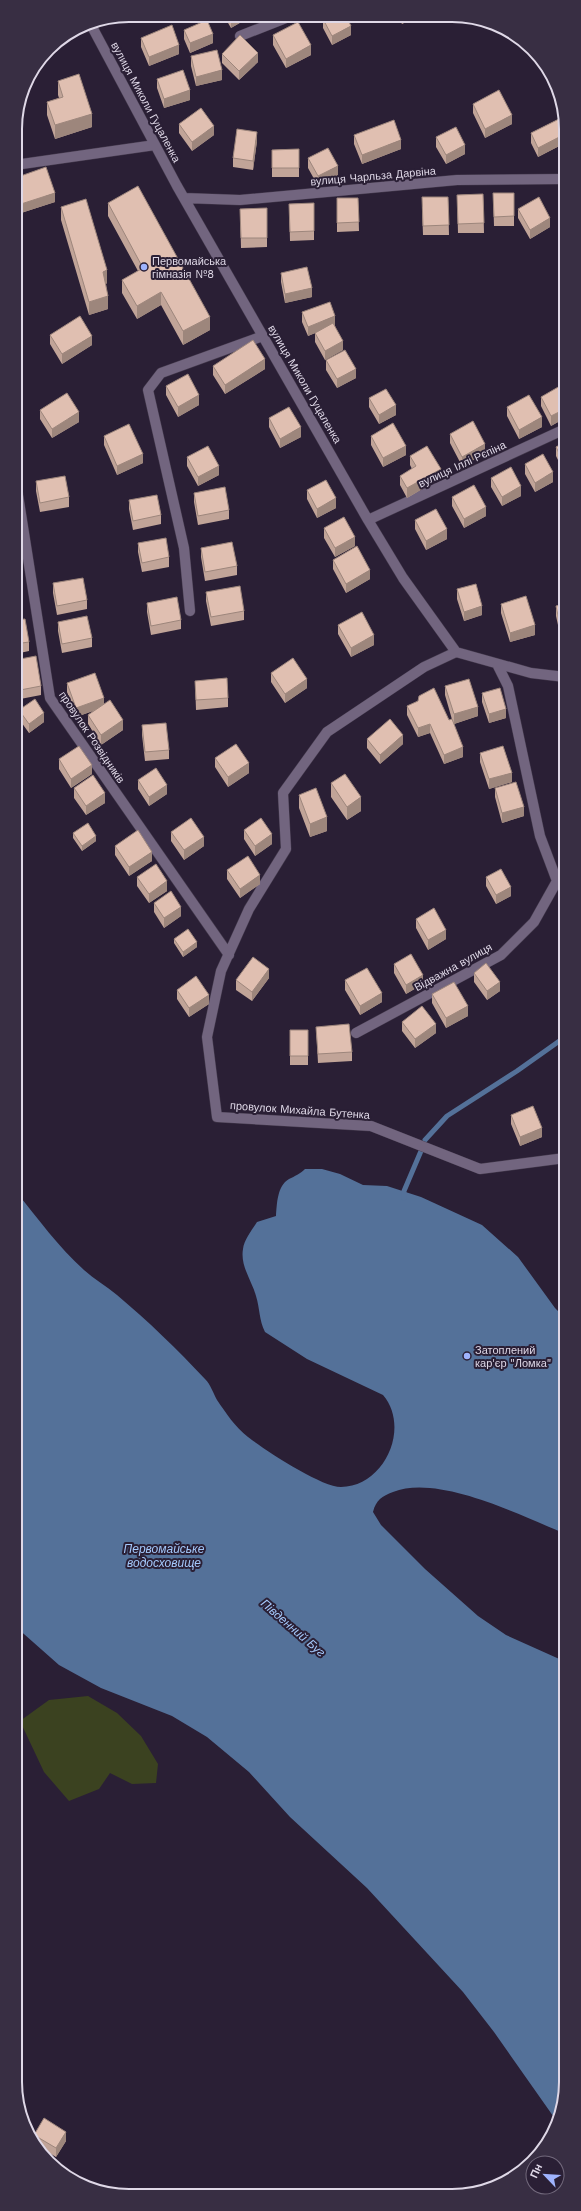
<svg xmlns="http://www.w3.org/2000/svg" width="581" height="2211" viewBox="0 0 581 2211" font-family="'Work Sans',sans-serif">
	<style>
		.green { fill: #3b4220 }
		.water { fill: #547199 }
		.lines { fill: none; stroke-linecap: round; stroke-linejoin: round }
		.stream { stroke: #547199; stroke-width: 5 }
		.street-casing { stroke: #443a4d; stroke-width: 11 }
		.street { stroke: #72657f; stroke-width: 10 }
		.wall { fill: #c1a498 }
		.shaded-wall { fill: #9d867c }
		.building { fill: #e0bfb1; stroke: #9d867c }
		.poi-dot { fill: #9fb3fd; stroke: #2a1f35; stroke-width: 1.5 }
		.labels { text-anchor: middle; stroke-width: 4; stroke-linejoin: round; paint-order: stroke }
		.street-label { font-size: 11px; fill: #dfd8e7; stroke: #2a1f35 }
		.poi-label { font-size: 11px; fill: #dfd8e7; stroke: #2a1f35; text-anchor: start }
		.water-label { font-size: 12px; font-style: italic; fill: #a4c8fb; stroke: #2a1f35 }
		.rim { fill: none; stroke: #dfd8e7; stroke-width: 2 }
	</style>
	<rect width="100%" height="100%" fill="#2a1f35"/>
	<path class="green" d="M88,1696L117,1713L141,1736L158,1764L156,1783L132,1784L110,1773L99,1789L69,1801L44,1772L20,1721L49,1700Z"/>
	<path class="water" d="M305,1169H322L340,1174L363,1185L387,1186L421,1197L482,1225L518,1257L555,1308L565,1318L566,1534C521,1516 439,1474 393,1492C382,1496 376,1500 373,1512L381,1525L425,1569L478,1616L506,1635L566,1662V2089L558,2123L494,2032L463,1992L367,1888L290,1817L249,1772L207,1737L172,1716L101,1688L59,1665L16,1627V1192C38,1218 58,1247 84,1270C94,1279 106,1286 117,1295C148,1321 178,1350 205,1379C211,1385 213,1393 217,1400C226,1413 235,1427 248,1437C265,1450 321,1487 341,1487C384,1487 411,1428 383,1395L307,1359L265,1332C259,1320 260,1309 256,1296C252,1281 240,1266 243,1249C244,1240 252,1230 257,1222L276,1216C277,1204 277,1186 289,1179C295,1176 300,1174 305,1169Z"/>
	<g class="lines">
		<path class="stream" d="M425,1140L447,1116L517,1071L565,1037
			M404,1198V1191L421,1151"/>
		<g class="street-casing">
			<path id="street" d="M90,23L177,186L368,520L403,578L456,652L531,673L565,677
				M240,36L291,16
				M15,165L155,145
				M184,198L240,200L457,180L565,179
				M15,476L50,698L229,955
				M368,520L565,429
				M190,611L184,548L148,390L161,373L263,336
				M456,652L424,667L327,732L283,793L286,849L249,909L221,971L207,1037L217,1117L371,1126L480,1169L565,1158
				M356,1033L501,955L534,922L557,881L540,836L508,686L497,664"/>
		</g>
		<use href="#street" class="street"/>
	</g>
	<path class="wall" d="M224,16H250V17L231,28Z
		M398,17H415L402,24Z
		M323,19L351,35L332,45L323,28Z
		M184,30L213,43L190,53L184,39Z
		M273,35L311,55L286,68L273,45Z
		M141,38L179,54L149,66L141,47Z
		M222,54L258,62L239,80L222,63Z
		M191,56L222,80L196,86L191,66Z
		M157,79L190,100L164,108L157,88Z
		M58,81L92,127L55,139L47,115V102L59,98L58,95Z
		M473,104L512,124L485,138L473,113Z
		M565,116V143L538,157L531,143V133Z
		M179,124L214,135L192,151L179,133Z
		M354,135L401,149L362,164L354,144Z
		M436,137L465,154L446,164L436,147Z
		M257,141L253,170L233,167V158Z
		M299,149V177H272V150Z
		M308,158L338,175L318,186L308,168Z
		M15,178L55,202L21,213L15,196Z
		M493,193L514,216V226H494Z
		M483,194L484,233H458L457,195Z
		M448,197L449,235H423L422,207Z
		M337,198H358L359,231L337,232Z
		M108,203L210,330L183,345L161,305L137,319L122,293V280L138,271L108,216Z
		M314,203V240L290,241L289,204Z
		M61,207L107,283L106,284L108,309L89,315L61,220Z
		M267,208V247L241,248L240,209Z
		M518,209L550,227L530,239L518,218Z
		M281,273L312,297L285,303L281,282Z
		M302,312L335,325V326L343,350L325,360L315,342V333L308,336L302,322Z
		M50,335L92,345L62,364L50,344Z
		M326,360L356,378L337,388L326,370Z
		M213,366L265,369L225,394L213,375Z
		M166,386L199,405L178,417L166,395Z
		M565,396V418L551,426L541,406V397Z
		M369,398L396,415L379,424L369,407Z
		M507,407L542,427L519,439L507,416Z
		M40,410L79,422L52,438L40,419Z
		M269,418L301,437L280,448L269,427Z
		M450,434L485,454L462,466L450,443Z
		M104,436L143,463L117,475L104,445Z
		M371,436L406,455L383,467L371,445Z
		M565,442V474L556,456V447Z
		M410,456L441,478L407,498L400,485V476L412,469L410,465Z
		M187,457L219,475L198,486L187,466Z
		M525,464L553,482L535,492L525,474Z
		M491,478L521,496L502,506L491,487Z
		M36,481L69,497V507L40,512L36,491Z
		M307,490L336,508L317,518L307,499Z
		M194,493L229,510V519L198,525L194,502Z
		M452,497L486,516L464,528L452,506Z
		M129,500L161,515V524L133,530L129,509Z
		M415,520L447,539L426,550L415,529Z
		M324,528L355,546L335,557L324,538Z
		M138,543L169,557V567L142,572L138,552Z
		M201,548L237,566V575L205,581L201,557Z
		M333,560L370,579L346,593L333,569Z
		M15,571L19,592V601L15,602Z
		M53,583L87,600V609L57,615L53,593Z
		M457,589L482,615L464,621L457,599Z
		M206,592L244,611V620L211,626L206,601Z
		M147,603L181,620V629L151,635L147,612Z
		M501,604L535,635L510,642L501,613Z
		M565,604L560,634L556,616V606Z
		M15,620L29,642V651L15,654Z
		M58,622L92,638V647L62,653L58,631Z
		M338,625L374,645L351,657L338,634Z
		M15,660L41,686V695L15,700Z
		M271,673L307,688L285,703L271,682Z
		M195,681L228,698V707L196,710Z
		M67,683L104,704L123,730L101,745L88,724V715L93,711L76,717L67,692Z
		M445,686L478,716L454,724L463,757L444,764L430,733L418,737L407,715V706L449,720L453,723L445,695Z
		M482,693L506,718L489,723L482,702Z
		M19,710L44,722L29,733L19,719Z
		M142,725L169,750V759L145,761L142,735Z
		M367,739L403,744L380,764L367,748Z
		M480,753L512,782L489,789L480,762Z
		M215,758L249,773L228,787L215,767Z
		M59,759L92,774L71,788L59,769Z
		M138,780L167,794L149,806L138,789Z
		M331,783L361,811L347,820L331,797Z
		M74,788L105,803L86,815L74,798Z
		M495,788L524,816L502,823L495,797Z
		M299,795L327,831L310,837L299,808Z
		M244,830L272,844L255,856L244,839Z
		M171,832L204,846L184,860L171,841Z
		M73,833L96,841L82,851L73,838Z
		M115,846L152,861L129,876L115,855Z
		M227,870L260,884L240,898L227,879Z
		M137,877L167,891L149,903L137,886Z
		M486,877L511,896L496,904L486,886Z
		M154,903L181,916L164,928L154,912Z
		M416,919L446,939L428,950L416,928Z
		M174,939L197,947L183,957L174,943Z
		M394,964L423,984L406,994L394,973Z
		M474,973L500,991L487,1000L474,982Z
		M269,978L252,1001L236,990V980Z
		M345,980L382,1002L360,1015L345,990Z
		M177,990L209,1004L189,1017L177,999Z
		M432,994L468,1016L446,1028L432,1003Z
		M402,1022L436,1033L415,1048L402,1031Z
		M316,1027L352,1052V1061L318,1063Z
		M290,1030H308V1065H290Z
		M565,1107V1134L559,1119V1109Z
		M511,1115L542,1137L520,1146L511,1124Z
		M34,2135L66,2141L56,2157L39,2147L34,2136Z"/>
	<path class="shaded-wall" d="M236,16H250V17L231,28V18Z
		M402,17H415L402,24Z
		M351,26V35L332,45V36Z
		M213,34V43L190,53V43Z
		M68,35V41L55,44Z
		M179,45V54L149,66V57Z
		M311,45V55L286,68V59Z
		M258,53V62L239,80V71Z
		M222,70V80L196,86V77Z
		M190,90V100L164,108V99Z
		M92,114V127L55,139V125Z
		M512,115V124L485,138V129Z
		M214,126V135L192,151V142Z
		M257,132V141L253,170V161Z
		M565,134V143L538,157V148Z
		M401,140V149L362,164V155Z
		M465,145V154L446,164V155Z
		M338,166V175L318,186V176Z
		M55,193V202L21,213V204Z
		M550,218V227L530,239V230Z
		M107,270V283L103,285V272Z
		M312,288V297L285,303V294Z
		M161,292V305L137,319V306Z
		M108,296V309L89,315V302Z
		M335,316V325L308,336V327Z
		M210,317V330L183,345V331Z
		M92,336V345L62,364V354Z
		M343,341V350L325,360V351Z
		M265,359V369L225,394V385Z
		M356,369V378L337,388V379Z
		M199,395V405L178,417V407Z
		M396,405V415L379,424V415Z
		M565,409V418L551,426V416Z
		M79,412V422L52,438V429Z
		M542,417V427L519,439V430Z
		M301,427V437L280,448V439Z
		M485,444V454L462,466V457Z
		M406,446V455L383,467V458Z
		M143,454V463L117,475V466Z
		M219,466V475L198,486V477Z
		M441,469V478L407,498V488Z
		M553,472V482L535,492V483Z
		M521,486V496L502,506V497Z
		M336,498V508L317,518V509Z
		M486,507V516L464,528V519Z
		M15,508H16V517L15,518Z
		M447,529V539L426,550V541Z
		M355,537V546L335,557V548Z
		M370,570V579L346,593V584Z
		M482,606V615L464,621V612Z
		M565,624V633L560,634V625Z
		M535,625V635L510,642V633Z
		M374,635V645L351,657V648Z
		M307,679V688L285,703V694Z
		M104,698V707L76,717V708Z
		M478,707V716L454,724V714Z
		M506,709V718L489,723V714Z
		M44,713V722L29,733V724Z
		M123,720V730L101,745V735Z
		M430,724V733L418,737V728Z
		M403,735V744L380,764V755Z
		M463,747V757L444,764V755Z
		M249,763V773L228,787V777Z
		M92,765V774L71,788V779Z
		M512,773V782L489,789V779Z
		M167,785V794L149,806V797Z
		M105,793V803L86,815V806Z
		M361,797V811L347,820V807Z
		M524,807V816L502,823V813Z
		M327,817V831L310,837V824Z
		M272,834V844L255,856V846Z
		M96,836V841L82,851V846Z
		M204,837V846L184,860V850Z
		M152,852V861L129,876V867Z
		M260,875V884L240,898V889Z
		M167,881V891L149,903V894Z
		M511,887V896L496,904V895Z
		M181,907V916L164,928V918Z
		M446,930V939L428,950V940Z
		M197,942V947L183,957V952Z
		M269,969V978L252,1001V992Z
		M423,975V984L406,994V985Z
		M500,982V991L487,1000V991Z
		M382,993V1002L360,1015V1006Z
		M209,995V1004L189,1017V1008Z
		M468,1006V1016L446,1028V1018Z
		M436,1024V1033L415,1048V1039Z
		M542,1128V1137L520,1146V1137Z
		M66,2132V2141L56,2157V2148Z"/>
	<path class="building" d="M229,16H236L231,18Z
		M327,16H346L351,26L332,36L323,19Z
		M207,20L213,34L190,43L184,30Z
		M298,22L311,45L286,59L273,35Z
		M172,25L179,45L149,57L141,38Z
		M240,35L258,53L239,71L222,54Z
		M217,50L222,70L196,77L191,56Z
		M183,70L190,90L164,99L157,79Z
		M79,74L92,114L55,125L47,102L63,97L58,81Z
		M499,90L512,115L485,129L473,104Z
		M201,108L214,126L192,142L179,124Z
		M565,116V134L538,148L531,133Z
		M394,120L401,140L362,155L354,135Z
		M456,127L465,145L446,155L436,137Z
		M237,129L257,132L253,161L233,158Z
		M328,148L338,166L318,176L308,158Z
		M299,149V168H272V150Z
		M46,167L55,193L21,204L15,187V178Z
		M138,186L210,317L183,331L161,292L137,306L122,280L143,268L108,203Z
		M493,193H514V216L494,217Z
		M483,194L484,223L458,224L457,195Z
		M422,197H448L449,225L423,226Z
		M539,197L550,218L530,230L518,209Z
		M337,198H358L359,222L337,223Z
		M86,199L107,270L103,272L108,296L89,302L61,207Z
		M314,203V231L290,232L289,204Z
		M267,208V238H241L240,209Z
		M307,267L312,288L285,294L281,273Z
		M330,302L335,316L308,327L302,312Z
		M80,316L92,336L62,354L50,335Z
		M333,323L343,341L325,351L315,333Z
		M253,340L265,359L225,385L213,366Z
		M345,350L356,369L337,379L326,360Z
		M188,374L199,395L178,407L166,386Z
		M560,386L565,396V409L551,416L541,397Z
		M386,389L396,405L379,415L369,398Z
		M67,393L79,412L52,429L40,410Z
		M529,395L542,417L519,430L507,407Z
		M289,407L301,427L280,439L269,418Z
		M473,421L485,444L462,457L450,434Z
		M393,423L406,446L383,458L371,436Z
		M129,424L143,454L117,466L104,436Z
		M565,442V465L556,447Z
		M208,446L219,466L198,477L187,457Z
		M427,446L441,469L407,488L400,476L416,466L410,456Z
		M543,454L553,472L535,483L525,464Z
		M511,467L521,486L502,497L491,478Z
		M65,476L69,497L40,503L36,481Z
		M326,480L336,498L317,509L307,490Z
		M474,485L486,507L464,519L452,497Z
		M225,487L229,510L198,516L194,493Z
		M157,495L161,515L133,521L129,500Z
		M436,509L447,529L426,541L415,520Z
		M344,517L355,537L335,548L324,528Z
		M166,538L169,557L142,563L138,543Z
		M232,542L237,566L205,572L201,548Z
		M357,546L370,570L346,584L333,560Z
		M15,571L19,592H15Z
		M83,578L87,600L57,606L53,583Z
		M476,584L482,606L464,612L457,589Z
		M240,586L244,611L211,617L206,592Z
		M526,596L535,625L510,633L501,604Z
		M177,597L181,620L151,626L147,603Z
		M565,604V624L560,625L556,606Z
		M362,612L374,635L351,648L338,625Z
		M87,616L92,638L62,644L58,622Z
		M25,619L29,642L15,644V620Z
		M36,656L41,686L15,691V660Z
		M293,658L307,679L285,694L271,673Z
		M95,673L104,698L76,708L67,683Z
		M227,678L228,698L196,700L195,681Z
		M469,679L478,707L454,714L445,686Z
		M434,688L449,720L452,719L463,747L444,755L430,724L418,728L407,706L418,701L419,696Z
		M500,688L506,709L489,714L482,693Z
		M35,699L44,713L29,724L19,710Z
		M110,700L123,720L101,735L88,715Z
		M390,719L403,735L380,755L367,739Z
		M166,723L169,750L145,752L142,725Z
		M236,744L249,763L228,777L215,758Z
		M79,746L92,765L71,779L59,759Z
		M503,746L512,773L489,779L480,753Z
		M156,768L167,785L149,797L138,780Z
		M345,774L361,797L347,807L331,783Z
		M93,775L105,793L86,806L74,788Z
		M516,782L524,807L502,813L495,788Z
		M316,788L327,817L310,824L299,795Z
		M191,818L204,837L184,850L171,832Z
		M261,818L272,834L255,846L244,830Z
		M88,823L96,836L82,846L73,833Z
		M138,830L152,852L129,867L115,846Z
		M248,856L260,875L240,889L227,870Z
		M156,864L167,881L149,894L137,877Z
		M501,869L511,887L496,895L486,877Z
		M171,891L181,907L164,918L154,903Z
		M434,908L446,930L428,940L416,919Z
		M188,929L197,942L183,952L174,939Z
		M411,954L423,975L406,985L394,964Z
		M253,957L269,969L252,992L236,980Z
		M486,963L500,982L487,991L474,973Z
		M367,968L382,993L360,1006L345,980Z
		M196,976L209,995L189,1008L177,990Z
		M454,982L468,1006L446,1018L432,994Z
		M422,1006L436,1024L415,1039L402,1022Z
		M349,1024L352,1052L318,1054L316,1027Z
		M290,1030H308V1056H290Z
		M533,1106L542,1128L520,1137L511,1115Z
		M565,1107V1125L559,1109Z
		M44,2118L66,2132L56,2148L34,2135Z"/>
	<g class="poi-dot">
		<circle cx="144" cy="267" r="4"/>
		<circle cx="467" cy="1356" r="4"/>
	</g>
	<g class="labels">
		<g class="street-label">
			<text transform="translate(146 102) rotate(62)" y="4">вулиця Миколи Гуцаленка</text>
			<text transform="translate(373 176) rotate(-5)" y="4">вулиця Чарльза Дарвіна</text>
			<text transform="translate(305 384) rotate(60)" y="4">вулиця Миколи Гуцаленка</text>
			<text transform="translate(462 464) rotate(-25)" y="4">вулиця Іллі Рєпіна</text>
			<text transform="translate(92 737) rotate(56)" y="4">провулок Розвідників</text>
			<text transform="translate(453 967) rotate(-29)" y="4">Відважна вулиця</text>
			<text transform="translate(300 1110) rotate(4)" y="4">провулок Михайла Бутенка</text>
		</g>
		<g class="poi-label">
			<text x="152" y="265">Первомайська<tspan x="152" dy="13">гімназія №8</tspan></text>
			<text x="475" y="1354">Затоплений<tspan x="475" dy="13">кар'єр "Ломка"</tspan></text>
		</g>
		<g class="water-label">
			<text x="164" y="1553">Первомайське<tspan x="164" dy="14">водосховище</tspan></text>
			<text transform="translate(293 1628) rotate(41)" y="4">Південний Буг</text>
		</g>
	</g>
	<path d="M0 0H581V2211H0ZM129 22H452A107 107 0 0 1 559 129V2082A107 107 0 0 1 452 2189H129A107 107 0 0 1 22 2082V129A107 107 0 0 1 129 22Z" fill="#382e43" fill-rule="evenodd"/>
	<path class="rim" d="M129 22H452A107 107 0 0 1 559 129V2082A107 107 0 0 1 452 2189H129A107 107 0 0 1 22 2082V129A107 107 0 0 1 129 22Z"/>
	<g transform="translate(545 2175) rotate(295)"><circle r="19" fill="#2a1f35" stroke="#72697c"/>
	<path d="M0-3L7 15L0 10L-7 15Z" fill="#9fb3fd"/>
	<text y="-6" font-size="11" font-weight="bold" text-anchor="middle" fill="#dfd8e7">Пн</text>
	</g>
</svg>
